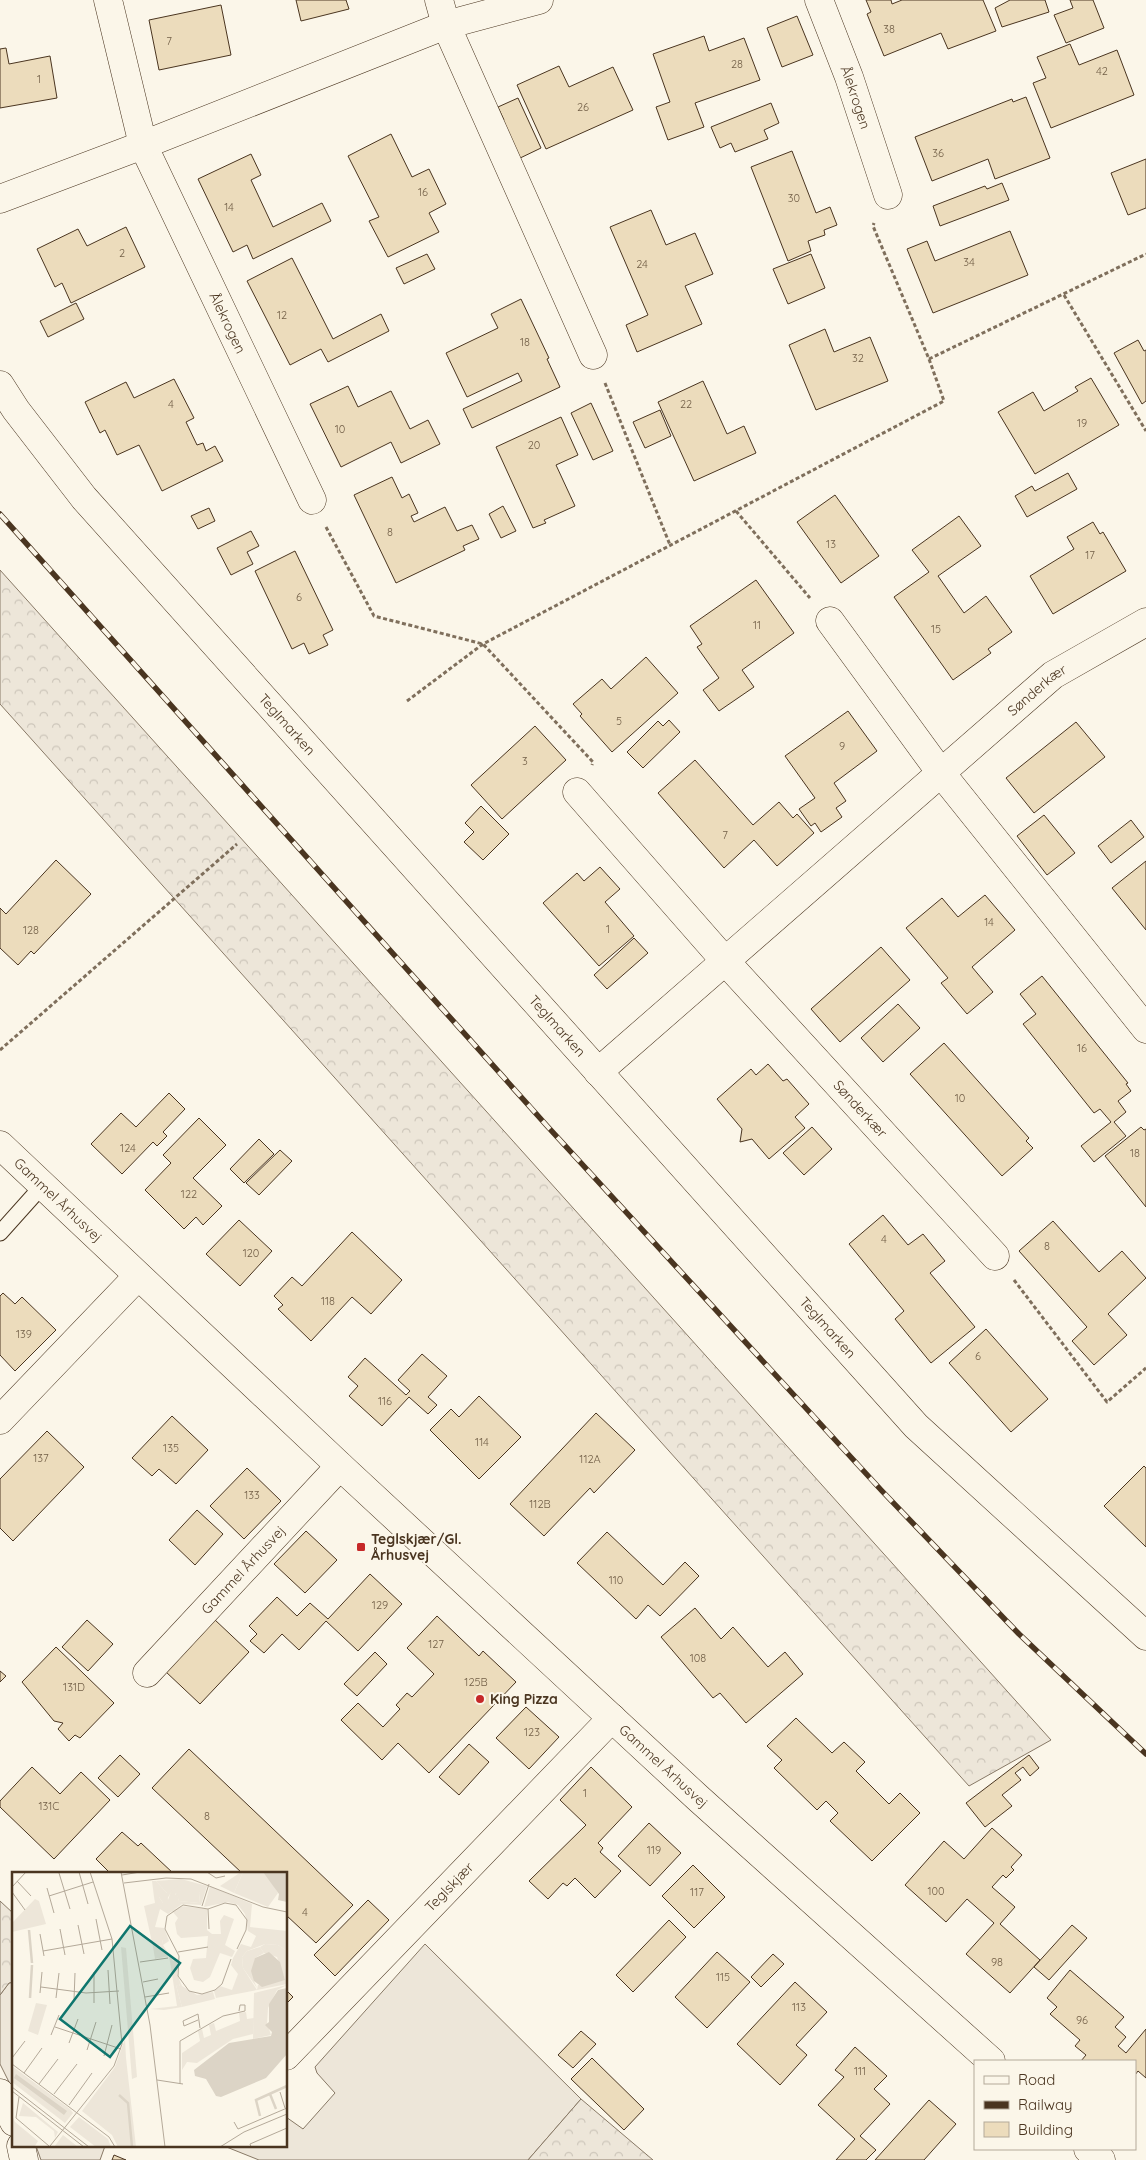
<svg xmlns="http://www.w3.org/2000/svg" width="1146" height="2160" viewBox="0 0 1146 2160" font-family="Quicksand,sans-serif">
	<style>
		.grass { fill: #ede6d9; stroke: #887966 }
		.forest { fill: url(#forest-crowns); stroke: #887966 }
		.building { fill: #ecdcbc; stroke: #4a3520 }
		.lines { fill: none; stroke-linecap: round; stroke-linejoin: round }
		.service-casing { stroke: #4a3520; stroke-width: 17 }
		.minor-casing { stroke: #4a3520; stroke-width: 29 }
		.tertiary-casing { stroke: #4a3520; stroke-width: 29 }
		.path { stroke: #7f6f5c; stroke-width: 3; stroke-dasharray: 4 2.5; stroke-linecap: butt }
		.service { stroke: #fbf6e9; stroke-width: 15 }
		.minor { stroke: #fbf6e9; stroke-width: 28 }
		.tertiary { stroke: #fbf6e9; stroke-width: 28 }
		.rail-casing { stroke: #4a3520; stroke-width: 5.5 }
		.rail { stroke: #fbf6e9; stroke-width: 4; stroke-dasharray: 11; stroke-linecap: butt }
		.poi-dot { fill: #c62828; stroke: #fbf6e9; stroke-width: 2 }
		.labels { text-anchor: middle; stroke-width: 4; stroke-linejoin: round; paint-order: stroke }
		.number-label { font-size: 11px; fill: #725f47 }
		.street-label { font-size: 14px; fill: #4a3520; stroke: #fbf6e9 }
		.poi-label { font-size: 14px; font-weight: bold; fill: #4a3520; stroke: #fbf6e9; text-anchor: start }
		.inset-river { fill: none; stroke: #dcd4c6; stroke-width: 2.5 }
		.inset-road { fill: none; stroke: #b4a999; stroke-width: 1 }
		.view { fill: #0f766e; fill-opacity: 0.15; stroke: #0f766e; stroke-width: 2.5 }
		.inset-edge { fill: none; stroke: #4a3520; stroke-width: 2.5 }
	</style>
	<defs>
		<pattern id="forest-crowns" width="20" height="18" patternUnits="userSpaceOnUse" patternTransform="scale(1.25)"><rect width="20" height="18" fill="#ede6d9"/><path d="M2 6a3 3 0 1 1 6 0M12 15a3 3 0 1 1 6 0" fill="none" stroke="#cdc6ba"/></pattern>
	</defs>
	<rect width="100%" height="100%" fill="#fbf6e9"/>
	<path class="grass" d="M425,1944L581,2099L528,2160H259L224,2146H286V2117L303,2129L335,2093L317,2073L315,2067Z
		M14,1982V2092L0,2064V1995L9,1983Z
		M36,2146H105L100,2160H41Z"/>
	<path class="forest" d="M0,570L1051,1740L969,1786L0,704Z
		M0,1901L14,1914V1982L9,1983L0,1995Z
		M581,2099L653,2160H528Z"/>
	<path class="building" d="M296,0H346L349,9L301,21Z
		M866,0H891L892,4L902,0H983L996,31L948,49L941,33L884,56L867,14L871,12Z
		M1010,0H1045L1049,12L1002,27L995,8Z
		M1070,0H1093L1104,28L1066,43L1054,15L1073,8Z
		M221,5L231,55L159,70L149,20Z
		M797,16L813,55L782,67L767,28Z
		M704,36L709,51L744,38L760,80L695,103L704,127L668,140L656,107L670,102L653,54Z
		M1070,44L1079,65L1117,50L1134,95L1051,128L1033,83L1046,78L1037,57Z
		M6,48L9,64L50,56L57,98L0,108V49Z
		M559,66L569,87L613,67L633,110L546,149L517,85Z
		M1026,97L1050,158L995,179L988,159L932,181L915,137L1012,99L1013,102Z
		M518,98L541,148L516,160L499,122L504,120L498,107Z
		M771,103L779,123L764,130L768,139L735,152L731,143L720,148L711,127Z
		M391,134L412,177L429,169L446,204L429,213L439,232L388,257L369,221L379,217L348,156Z
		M792,151L816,213L830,207L837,225L824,230L825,235L808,241L811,251L788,261L751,167Z
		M251,154L261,175L251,180L273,227L322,203L331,221L253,259L247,245L233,252L198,179Z
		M1146,159V208L1128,215L1111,173Z
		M1002,183L1009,200L940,226L933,206L985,186L987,189Z
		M651,210L666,245L695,233L713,274L685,286L702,324L637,352L626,325L648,315L610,227Z
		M126,227L145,267L71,303L62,283L55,287L37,249L78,229L87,246Z
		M1010,231L1028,275L933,313L907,249L927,241L935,261Z
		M427,254L435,269L404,284L396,268Z
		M811,254L825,288L788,304L773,269Z
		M292,258L333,339L381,314L389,331L328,362L321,349L290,365L247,281Z
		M521,299L549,358L547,359L560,387L472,428L463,409L522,381L518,373L467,397L446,353L498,328L491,314Z
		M76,303L84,319L48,337L40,321Z
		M825,329L834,352L870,337L888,381L816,410L789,345Z
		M1138,340L1144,351L1146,350V401L1142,404L1114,353Z
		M1091,378L1119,425L1035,474L998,412L1033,392L1044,411L1078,391L1075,387Z
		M174,379L194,418L186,422L197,445L203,443L206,451L215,446L223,461L162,491L139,445L117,455L105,430L100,433L85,402L126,382L134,398Z
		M703,381L727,434L744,426L756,453L694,481L658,402Z
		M348,386L358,407L391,391L410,429L428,420L440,444L401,463L391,442L341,467L310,404Z
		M591,403L613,451L593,460L571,413Z
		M660,410L671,436L645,448L633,422Z
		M561,417L578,455L556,465L575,506L544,520L546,523L533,528L496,447Z
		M1068,473L1077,489L1027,517L1015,496L1032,486L1035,491Z
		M392,477L402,498L409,494L418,513L411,516L414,522L445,507L457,531L472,525L479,539L463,546L465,550L396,583L354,495Z
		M835,495L879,556L841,583L797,522Z
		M503,506L516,531L501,538L489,514Z
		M209,508L215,521L198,529L191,516Z
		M959,516L981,546L938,576L964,613L986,596L1012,632L988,649L991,653L953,680L894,597L929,572L912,550Z
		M1093,522L1100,534L1103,532L1126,571L1053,614L1030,576L1074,549L1067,537Z
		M251,531L259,546L247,552L253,564L231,575L217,548Z
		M295,551L333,630L323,635L328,645L309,654L304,643L292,649L255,571Z
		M756,580L794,633L742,670L754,687L719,711L703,690L719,678L697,647L702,644L690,626Z
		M646,657L678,693L612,752L580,716L582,714L573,704L602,679L611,689Z
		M848,711L877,751L834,783L846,801L836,808L842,817L821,832L815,823L811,826L799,809L815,798L785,756Z
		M669,720L680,732L643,768L627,752L658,721L663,726Z
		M1076,722L1105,757L1034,813L1006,778Z
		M535,726L566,760L502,819L471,785Z
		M695,760L753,825L779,802L793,818L797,814L814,833L777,866L754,840L724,868L658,793Z
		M481,806L509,834L483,860L464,842L474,832L465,823Z
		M1044,815L1075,853L1047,875L1017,836Z
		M1131,820L1144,837L1111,863L1098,846Z
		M56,860L91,894L34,954L31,951L18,965L0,948V908L6,914Z
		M1146,861V930L1112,888Z
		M600,867L620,889L605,902L634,936L599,966L543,903L577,873L584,881Z
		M985,895L1015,930L972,967L993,992L967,1014L941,983L948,978L906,928L942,898L958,917Z
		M634,938L648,953L607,989L594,975Z
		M881,947L910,980L840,1042L811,1009Z
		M1042,976L1128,1083L1126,1084L1131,1091L1118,1101L1126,1112L1114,1122L1126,1136L1094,1162L1081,1146L1111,1122L1100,1109L1094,1113L1023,1024L1036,1014L1020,994Z
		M898,1004L920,1028L883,1062L861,1038Z
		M944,1043L1029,1138L1026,1141L1033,1148L1002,1176L910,1074Z
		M768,1064L783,1081L787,1079L809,1104L795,1117L805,1128L769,1159L752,1139L740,1142L742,1129L717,1099L751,1069L756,1075Z
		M169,1093L185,1109L163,1132L167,1136L157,1146L153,1142L122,1174L91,1144L121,1113L136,1127Z
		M199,1118L226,1145L193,1178L222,1206L203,1225L196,1217L184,1229L145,1190L171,1163L163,1155Z
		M812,1127L832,1149L804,1175L783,1153Z
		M1141,1127L1144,1130L1146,1129V1207L1105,1156Z
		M259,1139L274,1154L244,1183L230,1169Z
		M280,1150L292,1161L259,1195L246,1183Z
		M883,1215L908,1245L923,1234L945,1261L930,1273L975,1327L931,1363L895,1319L904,1311L849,1244Z
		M239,1220L272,1251L240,1286L206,1254Z
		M1053,1221L1099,1272L1122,1251L1146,1278L1108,1314L1127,1335L1094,1365L1072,1341L1087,1327L1019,1251Z
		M352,1232L402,1280L371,1314L352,1297L311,1341L278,1309L283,1305L274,1296L292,1277L302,1286Z
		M3,1293L15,1304L22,1297L56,1330L15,1371L0,1355V1296Z
		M986,1329L1048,1399L1011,1432L949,1363Z
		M422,1354L447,1376L428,1397L437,1405L428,1414L409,1397L382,1426L349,1396L358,1386L348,1377L365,1358L406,1395L410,1391L398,1380Z
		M479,1396L521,1437L479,1479L430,1430L451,1409L459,1417Z
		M596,1413L635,1450L594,1493L590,1488L544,1536L510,1504Z
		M172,1416L208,1450L176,1484L159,1469L152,1476L132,1458Z
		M47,1431L84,1467L13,1541L0,1528V1479Z
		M1144,1466L1146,1468V1547L1104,1506Z
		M247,1468L281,1501L244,1539L210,1506Z
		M197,1510L223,1534L195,1565L169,1540Z
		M306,1531L337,1560L305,1593L274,1564Z
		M607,1532L663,1585L685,1562L699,1576L660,1616L648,1605L636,1619L577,1563Z
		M370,1574L402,1604L358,1651L326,1621L299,1650L282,1634L264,1653L250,1641L257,1634L249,1626L277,1597L297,1616L310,1603L328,1619Z
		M695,1608L721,1639L733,1627L768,1667L785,1652L803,1674L746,1723L720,1693L713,1698L661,1637Z
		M437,1616L479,1656L483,1651L516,1682L429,1773L398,1743L382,1760L341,1720L358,1703L383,1727L400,1709L396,1705L407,1693L412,1697L434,1674L407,1648Z
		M214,1619L249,1652L200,1704L165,1671Z
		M87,1620L113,1644L88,1671L62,1647Z
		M56,1647L114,1703L80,1738L75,1735L69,1741L58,1729L63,1723L54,1721L22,1682Z
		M375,1652L387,1664L357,1696L344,1684Z
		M0,1671L6,1676L0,1682Z
		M526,1707L559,1737L529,1769L496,1738Z
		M796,1718L832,1753L844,1742L865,1762L856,1771L889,1804L900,1793L920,1813L872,1861L830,1821L838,1813L826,1801L817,1810L774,1768L782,1760L767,1746Z
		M469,1744L489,1762L459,1795L439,1777Z
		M189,1749L353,1905L316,1943L286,1915V1874H243L152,1788Z
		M120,1755L140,1774L118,1797L98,1778Z
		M1029,1755L1039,1768L1030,1776L1023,1767L1015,1773L1021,1780L1002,1795L1012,1806L985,1827L966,1803Z
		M32,1767L60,1794L81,1772L110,1800L54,1859L0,1807V1801Z
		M591,1767L632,1807L598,1843L603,1848L600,1852L621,1871L595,1898L575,1878L567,1886L563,1883L548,1899L529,1881L586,1825L560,1800Z
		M649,1823L681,1853L650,1886L618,1856Z
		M992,1828L1022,1855L1011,1867L1014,1870L1006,1878L1003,1875L992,1887L1015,1907L1000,1924L1040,1960L1010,1993L966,1954L994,1923L967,1899L946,1922L905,1885L944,1841L964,1859Z
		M122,1832L138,1846L141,1843L174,1874H111L96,1859Z
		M693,1865L725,1897L694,1928L662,1896Z
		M368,1900L389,1920L335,1976L314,1955Z
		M669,1920L686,1937L633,1992L616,1975Z
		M1072,1925L1087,1938L1049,1980L1034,1967Z
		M717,1952L750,1982L707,2028L675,1997Z
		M773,1954L784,1964L761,1987L751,1977Z
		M1070,1970L1124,2017L1115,2027L1126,2037L1118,2046L1126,2053L1146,2029V2078L1138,2071L1135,2075V2061H1081L1086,2055L1075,2046L1080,2040L1050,2014L1057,2007L1047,1998Z
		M795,1982L827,2012L796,2045L807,2055L780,2085L737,2044Z
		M286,1990L293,1997L286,2004Z
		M581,2031L596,2044L573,2068L558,2055Z
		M855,2047L887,2076L874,2089L890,2104L860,2136L876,2150L866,2160H836L855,2139L818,2105L844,2077L835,2070Z
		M592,2058L644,2109L624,2130L571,2079Z
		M929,2100L956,2124L924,2160H875Z
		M114,2155L126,2160H112Z"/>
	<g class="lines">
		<g class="service-casing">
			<path id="service" d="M0,1233L43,1185"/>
		</g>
		<g class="minor-casing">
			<g id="minor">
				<path id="s1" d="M108,0L143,145L312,500"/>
				<path d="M439,0L446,25L593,355"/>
				<path id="s2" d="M819,0L849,77L888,195"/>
				<path d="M0,199L143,145L446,25L539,0"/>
				<path d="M830,621L941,773L1146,1029"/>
				<path id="s3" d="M577,792L726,962L995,1256"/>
				<path id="s4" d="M598,1072L1053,675L1146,622"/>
				<path d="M0,1420L138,1276"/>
				<path id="s5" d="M147,1673L340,1466"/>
				<path id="s6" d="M286,2056L612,1718"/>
				<path d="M0,2093L14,2122"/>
				<path d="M21,2146L24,2160"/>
			</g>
		</g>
		<g class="tertiary-casing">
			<g id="tertiary">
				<path id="s7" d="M0,385L16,410L84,498L916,1426L1146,1636"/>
				<path id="s8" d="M0,1145L340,1466L698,1798L991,2061"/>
				<path d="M1088,2149L1101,2160"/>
			</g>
		</g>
		<path class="path" d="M1064,295L1146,431
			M929,359L1146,254
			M605,383L670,545
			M736,511L810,598
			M326,527L374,616L483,644L593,762L592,765
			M407,701L483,644L944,401L929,359L873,226L874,223
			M0,1050L237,844
			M1014,1280L1107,1402L1146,1368"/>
		<use href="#service" class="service"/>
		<use href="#minor" class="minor"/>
		<use href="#tertiary" class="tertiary"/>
		<g class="rail-casing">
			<path id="rail" d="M0,514L548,1127L882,1491L1019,1634L1146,1754"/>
		</g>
		<use href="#rail" class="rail"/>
	</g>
	<g class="poi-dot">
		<rect x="356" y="1542" width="10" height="10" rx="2.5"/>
		<circle cx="480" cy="1699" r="5"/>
	</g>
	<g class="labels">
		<g class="number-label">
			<text x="889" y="33">38</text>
			<text x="169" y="45">7</text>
			<text x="737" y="68">28</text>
			<text x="1102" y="75">42</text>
			<text x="39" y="83">1</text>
			<text x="583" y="111">26</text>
			<text x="938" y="157">36</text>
			<text x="423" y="196">16</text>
			<text x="794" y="202">30</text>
			<text x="229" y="211">14</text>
			<text x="122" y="257">2</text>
			<text x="969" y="266">34</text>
			<text x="642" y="268">24</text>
			<text x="282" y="319">12</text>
			<text x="525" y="346">18</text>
			<text x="858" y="362">32</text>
			<text x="171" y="408">4</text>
			<text x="686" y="408">22</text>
			<text x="1082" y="427">19</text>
			<text x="340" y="433">10</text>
			<text x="534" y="449">20</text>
			<text x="390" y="536">8</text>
			<text x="831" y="548">13</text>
			<text x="1090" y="559">17</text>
			<text x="299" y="601">6</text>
			<text x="757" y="629">11</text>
			<text x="936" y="633">15</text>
			<text x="619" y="725">5</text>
			<text x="842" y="750">9</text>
			<text x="525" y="765">3</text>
			<text x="725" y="839">7</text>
			<text x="989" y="926">14</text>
			<text x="608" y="933">1</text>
			<text x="31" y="934">128</text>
			<text x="1082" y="1052">16</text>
			<text x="960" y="1102">10</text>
			<text x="128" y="1152">124</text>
			<text x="1135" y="1157">18</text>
			<text x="189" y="1198">122</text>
			<text x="884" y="1243">4</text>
			<text x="1047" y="1250">8</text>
			<text x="251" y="1257">120</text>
			<text x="328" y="1305">118</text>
			<text x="24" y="1338">139</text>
			<text x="978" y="1360">6</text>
			<text x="385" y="1405">116</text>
			<text x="482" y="1446">114</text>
			<text x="171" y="1452">135</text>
			<text x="41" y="1462">137</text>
			<text x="590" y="1463">112A</text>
			<text x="252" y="1499">133</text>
			<text x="540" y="1508">112B</text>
			<text x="616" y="1584">110</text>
			<text x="380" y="1609">129</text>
			<text x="436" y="1648">127</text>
			<text x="698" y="1662">108</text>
			<text x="476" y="1686">125B</text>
			<text x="74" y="1691">131D</text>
			<text x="532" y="1736">123</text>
			<text x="585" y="1797">1</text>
			<text x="49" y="1810">131C</text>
			<text x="207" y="1820">8</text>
			<text x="654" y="1854">119</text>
			<text x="936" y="1895">100</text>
			<text x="697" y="1896">117</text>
			<text x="305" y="1916">4</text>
			<text x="997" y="1966">98</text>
			<text x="723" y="1981">115</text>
			<text x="799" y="2011">113</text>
			<text x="1082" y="2024">96</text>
			<text x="860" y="2075">111</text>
		</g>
		<g class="street-label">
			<text dy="5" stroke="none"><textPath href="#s2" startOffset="104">Ålekrogen</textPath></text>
			<text dy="5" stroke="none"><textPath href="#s1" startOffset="346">Ålekrogen</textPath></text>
			<text dy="5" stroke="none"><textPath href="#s4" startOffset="582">Sønderkær</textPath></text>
			<text dy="5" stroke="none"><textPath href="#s7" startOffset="445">Teglmarken</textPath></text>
			<text dy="5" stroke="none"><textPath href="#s7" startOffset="850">Teglmarken</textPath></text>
			<text dy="5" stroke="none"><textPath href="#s3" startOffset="425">Sønderkær</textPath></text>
			<text dy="5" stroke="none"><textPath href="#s8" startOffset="80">Gammel Århusvej</textPath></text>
			<text dy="5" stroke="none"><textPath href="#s7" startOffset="1255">Teglmarken</textPath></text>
			<text dy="5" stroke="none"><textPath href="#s5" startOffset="141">Gammel Århusvej</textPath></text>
			<text dy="5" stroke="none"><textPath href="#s8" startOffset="909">Gammel Århusvej</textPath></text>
			<text dy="5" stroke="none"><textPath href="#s6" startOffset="235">Teglskjær</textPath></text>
		</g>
		<g class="poi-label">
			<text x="371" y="1544">Teglskjær/Gl.<tspan x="371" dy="16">Århusvej</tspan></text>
			<text x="490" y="1704">King Pizza</text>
		</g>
	</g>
	<g transform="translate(12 1872)">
		<rect width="275" height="275" fill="#fbf6e9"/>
		<path d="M229,0H231L222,21L208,14ZM169,7L195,14L189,33L170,32L156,42L148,37L143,55L152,56L157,69L151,73L161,89L167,86L165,102L170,114L185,123L201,120L203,127L170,135L164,113L168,114L163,101L164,99L159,96L157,84L143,87L141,75L151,73V69L136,52L132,34L143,31L142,25H147L151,31L160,26L165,21L167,29L187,31L188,21L172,15L160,19L155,27V21L144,9ZM198,14L240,32L238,55L275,59V79L266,73L253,72L235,79L230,85L231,96L245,118L204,126L202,119L208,114L220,118L226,102L219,93L221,86L229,72L239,75L244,64L236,59L233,42L226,33L216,30L192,35ZM169,34L195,37V58L200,62H209L208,49L212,43L222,47L213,73L223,79L220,85L208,81L198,105L191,110L182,108L178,96L181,87L194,86L196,64L169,66L165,62L163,51L166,46L160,39ZM234,140L235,147L242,146L241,162L221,167L185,191L175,190L170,198V181L188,169L186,159L190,157L192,166L199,163L197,153L202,151L204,159L228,149L227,141Z" fill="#ede6d9"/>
		<path d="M231,0H251L261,12L266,21L256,35L222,21ZM140,9H144L155,21L156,28L159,19L168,13L184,17L188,21L187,31L167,29L164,21L158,37L150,38L151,31L147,25H142ZM23,27L27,29L34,52L0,60V51ZM136,52L150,59L151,73L141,75ZM253,72L266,73L275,79V112L245,118L246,113L273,108L265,85L252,81L248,75ZM109,75L114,76L125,205L120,207ZM159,96L164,98L168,115L164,113L170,135L152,138L138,137L165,134ZM275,113L265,118L256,136L255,151L259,163L241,167L242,121ZM24,131L35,133L26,163L16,159ZM113,167L114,186L124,275H106L100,263L70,239L103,195ZM0,194L58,237L61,241L53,251L0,210ZM11,231L46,260L43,266L42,259L24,245L7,244ZM0,243L3,250L26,269L23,274L0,275ZM67,245L96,267L99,275H84L58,255ZM51,263L66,275H42Z" fill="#ede6d9"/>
		<path d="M248,75L252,81L243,86L242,109L245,116L231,96L230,85L235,79Z" fill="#ede6d9"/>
		<path d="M251,0H275V30L266,28L267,22ZM257,80L268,90L273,108L250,115L242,109L239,99L243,86ZM275,116V182L254,206L209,225L204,224L194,207L183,204L182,198L217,171L259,164L260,160L253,153L257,150V132L266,118ZM4,202L55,239L52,243L2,206Z" fill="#dcd4c6"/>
		<path class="inset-river" d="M17,58L20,91M18,126L20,93M258,222L264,237M107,223L116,231L120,275M248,244L244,228L275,214"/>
		<path class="inset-road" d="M67,0L76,32M109,0L138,153L153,275M195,0L204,6L213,4M47,1L58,37M110,3L128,0M5,9L19,24M112,11L154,6L179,7L251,35L275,40M0,15L14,0M35,16L42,41M0,20L13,38M37,24L81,10M190,34L197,12M196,37L197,57M84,47L90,78M66,53L72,82M48,57L53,83M28,62L32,84M31,79L100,67M166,80L196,75M219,87L210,112L203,118L190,122L177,119L166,104L167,84L153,57L155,44L171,33L196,37L213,31L224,33L235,48L234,58L225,77M128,90L156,86M96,98L98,132M82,100V131M131,110L146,107M29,115L74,121L107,119M28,121L30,100M133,125L157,121M44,126L47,101M62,128L63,101M186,148L172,154L171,149L186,142L188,156M43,155L109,177M39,163L47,143M57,171L66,147M75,178L84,150M92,184L100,153M0,186L13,169M0,192L97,265L103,275M12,201L30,176M145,208L171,212M27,212L46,187M168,212V169L211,144L233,139V133H228L227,139M0,215L77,275M0,219L72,275M268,220L273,236M42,222L65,192M7,225L4,246L37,274M57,233L80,201M222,250L226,257L275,236M38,274L102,194L110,172L100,67L78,0M208,275L232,260L275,242M239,275L238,272L275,256"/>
		<path class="view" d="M118,54L168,91L98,185L48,147Z"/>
		<rect width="275" height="275" class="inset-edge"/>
	</g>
	<rect x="974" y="2060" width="162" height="90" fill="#fbf6e9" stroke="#b4a999"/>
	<rect x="984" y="2076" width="25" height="8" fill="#fbf6e9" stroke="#b4a999"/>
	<text x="1018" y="2085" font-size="15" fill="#4a3520">Road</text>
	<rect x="984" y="2101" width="25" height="8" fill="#4a3520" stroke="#b4a999"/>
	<text x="1018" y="2110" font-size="15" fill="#4a3520">Railway</text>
	<rect x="984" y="2122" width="25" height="15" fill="#ecdcbc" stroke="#b4a999"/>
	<text x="1018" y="2135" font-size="15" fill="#4a3520">Building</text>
</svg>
